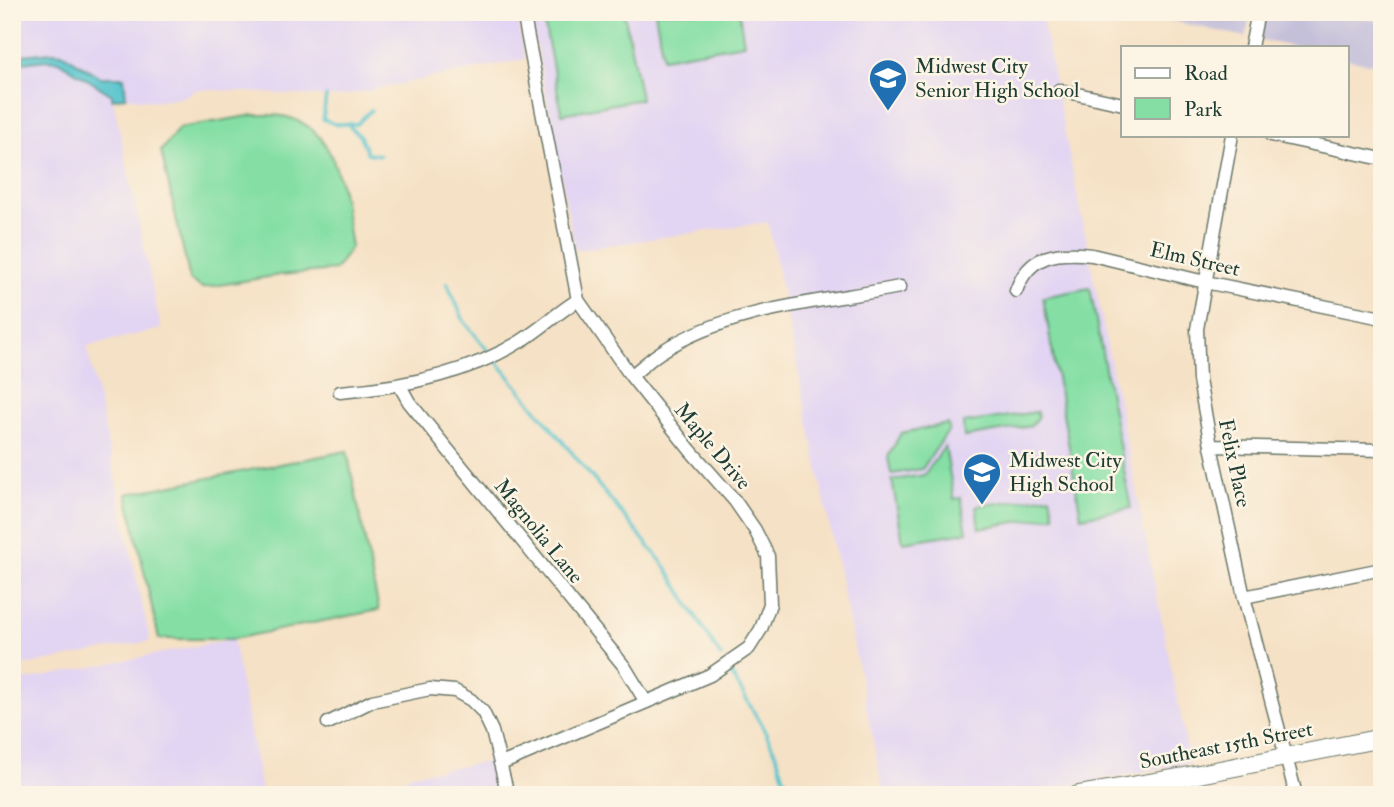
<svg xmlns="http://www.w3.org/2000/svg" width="1394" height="807" viewBox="0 0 1394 807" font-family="'IM FELL Double Pica',serif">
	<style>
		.built { fill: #e2d4f3 }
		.industrial { fill: #c5c0da }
		.green { fill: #85dfa5; stroke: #528e6c; stroke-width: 2 }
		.water { fill: #56c4cd; stroke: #3a8080; stroke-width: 2 }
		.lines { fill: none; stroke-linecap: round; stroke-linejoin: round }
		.stream { stroke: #56c4cd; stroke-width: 3.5 }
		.street-casing { stroke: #6a7667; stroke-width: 15 }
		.secondary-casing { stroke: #6a7667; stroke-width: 20 }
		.street { stroke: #fff; stroke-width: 12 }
		.secondary { stroke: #fff; stroke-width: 18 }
		.labels { text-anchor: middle; stroke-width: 5; stroke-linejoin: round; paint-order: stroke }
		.poi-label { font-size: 21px; fill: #1f3d34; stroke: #fcf5e5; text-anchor: start }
		.street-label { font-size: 21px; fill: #1f3d34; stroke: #fcf5e5 }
	</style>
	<rect width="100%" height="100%" fill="#fcf5e5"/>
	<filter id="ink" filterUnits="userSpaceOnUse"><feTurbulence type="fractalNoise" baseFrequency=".0143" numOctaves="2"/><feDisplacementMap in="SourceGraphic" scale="14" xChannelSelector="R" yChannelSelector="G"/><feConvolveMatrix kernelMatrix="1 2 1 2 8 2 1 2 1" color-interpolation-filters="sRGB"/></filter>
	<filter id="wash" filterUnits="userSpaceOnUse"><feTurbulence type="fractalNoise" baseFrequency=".00686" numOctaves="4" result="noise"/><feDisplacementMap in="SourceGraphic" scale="28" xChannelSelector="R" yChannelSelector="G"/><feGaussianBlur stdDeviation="1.57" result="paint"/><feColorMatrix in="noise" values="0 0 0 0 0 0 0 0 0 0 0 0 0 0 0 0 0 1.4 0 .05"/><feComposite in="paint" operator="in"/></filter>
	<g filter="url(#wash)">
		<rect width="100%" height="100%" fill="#f5e1c5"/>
		<path class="built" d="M12,12H516L525,59L336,97L198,89L183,97L157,101L126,97L124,77H100L52,52L12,56Z
			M530,12H1041L1190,763L1021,795H884L768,222L575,250Z
			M47,60L58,61L66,66L112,95L161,329L87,346L150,641L12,668V64Z
			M233,639L262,795H12V683Z
			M493,761L499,795H370L413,774Z"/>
		<path class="industrial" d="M1129,12H1251L1246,37Z
			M1265,12H1337L1382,22V66L1347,59V47H1294L1260,40Z"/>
		<path class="green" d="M542,12H624L641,99L562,114Z
			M655,12H739L744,44L663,58Z
			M254,115C265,115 277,114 287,117C342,130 343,202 351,247L335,270L280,275L202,288L190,280L161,151L179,128Z
			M1090,288L1131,508L1081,517L1043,297Z
			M1037,412L1038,418L1031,426L964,437L963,423Z
			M948,424L949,430L922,469L891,474L888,457L901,433Z
			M945,446L954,499L961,498L967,532L903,542L892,480L924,475Z
			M347,451L379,610L233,639H159L127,494Z
			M1050,496L1055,516L979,528L976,506Z"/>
		<path class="water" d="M52,52L62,53L100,77H124L126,97L112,99V95L58,61L47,60L12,64V56Z"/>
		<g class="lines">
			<path class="stream" d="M326,96L323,119L334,124H357L371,110
				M350,127L360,136L367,153L380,155
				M447,283L464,321L489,352
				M494,358L665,566L721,657
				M730,672C753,711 780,749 788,795"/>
		</g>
	</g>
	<g filter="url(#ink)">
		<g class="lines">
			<g class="street-casing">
				<path id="street" d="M1251,47L1258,12
					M1059,90L1123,104
					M1232,135L1197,329L1199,380L1211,446L1244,597L1296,795
					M1271,135L1382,159
					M1016,291C1029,254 1057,251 1092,255L1205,282L1382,318
					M631,376C641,368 650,359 661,352C728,308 822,302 900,287
					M400,386L409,402L624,666L646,702
					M340,392C402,387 468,374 521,341C541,329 558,312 578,300
					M1211,446L1382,450
					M1244,597L1382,569
					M328,723L372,701L430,689L455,691L471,700L483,712L492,731L508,795
					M501,764L710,675L749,648L761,629L770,604L768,556L755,530L735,501L691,451L631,376L578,300L523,12"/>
			</g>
			<g class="secondary-casing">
				<path id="secondary" d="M1078,795L1184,777L1382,738"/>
			</g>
			<use href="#street" class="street"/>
			<use href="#secondary" class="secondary"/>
		</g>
	</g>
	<defs>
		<g id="school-pin" transform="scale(2.0125)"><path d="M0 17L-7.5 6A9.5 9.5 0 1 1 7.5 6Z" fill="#1f6fb2" stroke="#fcf5e5"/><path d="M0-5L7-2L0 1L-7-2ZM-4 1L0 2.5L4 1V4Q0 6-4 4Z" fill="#fff"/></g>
	</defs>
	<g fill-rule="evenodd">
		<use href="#school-pin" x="888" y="78"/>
		<use href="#school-pin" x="982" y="472"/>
	</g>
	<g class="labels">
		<g class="poi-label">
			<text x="915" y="73">Midwest City<tspan x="915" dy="24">Senior High School</tspan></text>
			<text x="1009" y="467">Midwest City<tspan x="1009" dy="24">High School</tspan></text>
		</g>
		<g class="street-label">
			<text transform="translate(1195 259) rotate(13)" y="7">Elm Street</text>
			<text transform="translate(713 446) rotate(50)" y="7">Maple Drive</text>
			<text transform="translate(1235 463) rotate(78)" y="7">Felix Place</text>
			<text transform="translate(539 531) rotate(51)" y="7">Magnolia Lane</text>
			<text transform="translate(1226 745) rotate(-11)" y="7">Southeast 15th Street</text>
		</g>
	</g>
	<rect width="1394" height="807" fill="none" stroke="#fcf5e5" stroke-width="42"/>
	<rect x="1121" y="46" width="228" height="91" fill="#fcf5e5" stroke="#a4ab9e" stroke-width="2"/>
	<rect x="1135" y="68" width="35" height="10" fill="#ffffff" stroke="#a4ab9e" stroke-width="2"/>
	<text x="1184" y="80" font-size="21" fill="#1f3d34">Road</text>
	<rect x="1135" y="98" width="35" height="21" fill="#85dfa5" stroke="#a4ab9e" stroke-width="2"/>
	<text x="1184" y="116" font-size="21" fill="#1f3d34">Park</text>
</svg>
